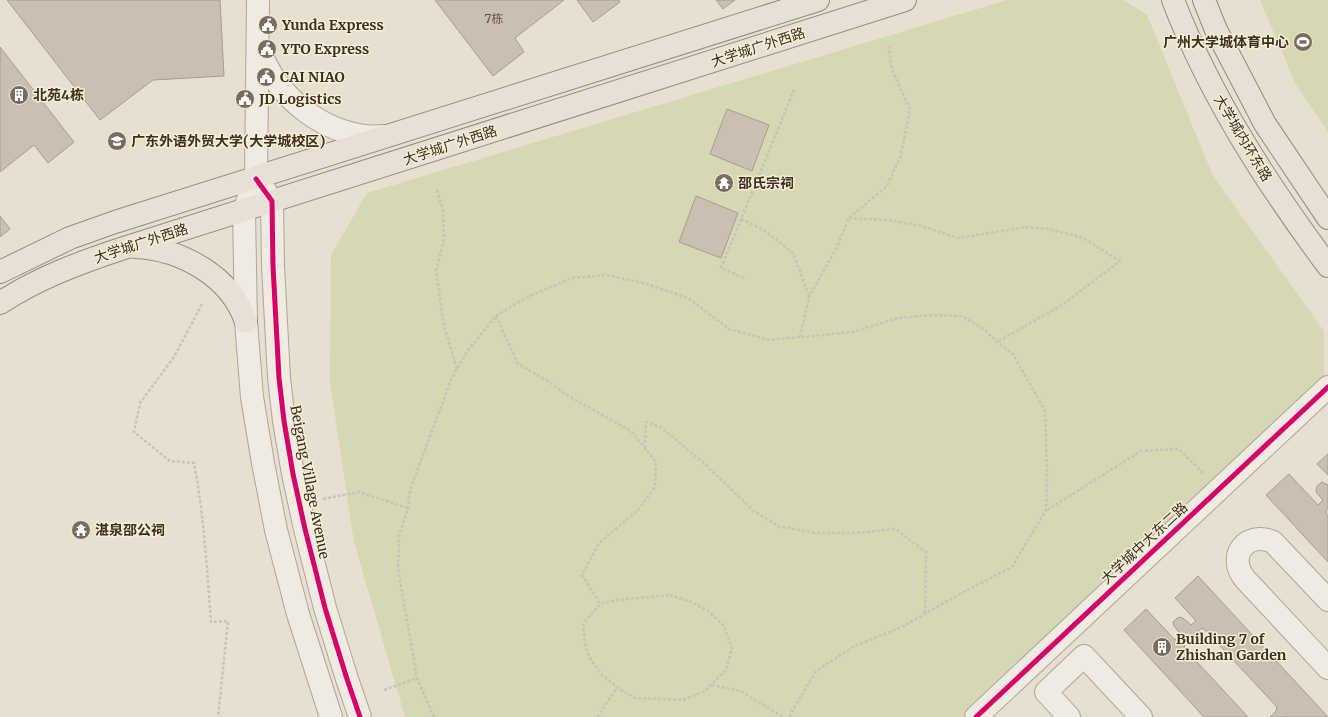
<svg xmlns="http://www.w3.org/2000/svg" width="1328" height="717" viewBox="0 0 1328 717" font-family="Merriweather,'Noto Sans SC',serif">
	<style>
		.green { fill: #d6d7b3 }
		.building { fill: #cbbfb2; stroke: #a89c90 }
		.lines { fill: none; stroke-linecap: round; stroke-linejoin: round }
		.minor-casing { stroke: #ada599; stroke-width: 24 }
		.major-casing { stroke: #928b80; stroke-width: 24 }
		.path { stroke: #c8c2b9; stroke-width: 2.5; stroke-dasharray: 3 2; stroke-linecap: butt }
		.minor { stroke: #efebe3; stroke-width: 22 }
		.major { stroke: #e6e1d4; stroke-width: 22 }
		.cycleway-casing { stroke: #f7eed8; stroke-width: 8 }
		.cycleway { stroke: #d6006c; stroke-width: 5 }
		.labels { text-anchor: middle; stroke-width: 3; stroke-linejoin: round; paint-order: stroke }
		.number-label { font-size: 12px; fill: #605244 }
		.poi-label { font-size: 14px; font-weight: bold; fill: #3d2e20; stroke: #f7eed8; text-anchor: start }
		.street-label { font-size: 14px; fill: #3d2e20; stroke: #f7eed8 }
	</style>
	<rect width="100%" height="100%" fill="#e7e0d1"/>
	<path class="green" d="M1007,0H1124L1147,15L1213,176L1324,331V383L966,717H405L354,542L330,382L331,255L367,193Z
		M1260,0H1328V132L1296,85Z"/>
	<path class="building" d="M7,0H220L224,76L153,80L100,120Z
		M435,0H564L515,38L524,52L493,76Z
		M577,0H619L620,2L593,22Z
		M716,0H735L723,9Z
		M0,47L74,142L48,163L34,145L0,172Z
		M727,109L769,125L752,171L710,154Z
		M696,196L738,213L721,258L679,242Z
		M0,216L10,229L0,237Z
		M1328,454V475L1317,464Z
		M1289,474L1318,505L1323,500L1316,492L1317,486L1322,482L1328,485V508L1326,512L1328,516V562L1266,495Z
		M1198,576L1328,717H1287L1286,716L1285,717H1270L1276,711L1277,707L1205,630L1202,628L1184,644L1185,649L1248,717H1204L1124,630L1146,609L1175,640L1181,635L1174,626L1173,622L1176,619L1179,617L1183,618L1191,625L1196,621L1175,598Z"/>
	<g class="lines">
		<g class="minor-casing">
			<path id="minor" d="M258,0L256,179L244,210L246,322L252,397L263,463L276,530L298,614L331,717
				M259,47C274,98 332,142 385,136
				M262,186L272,201L273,266L279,378L284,421L293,474L305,529L325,608L347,679L360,717
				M1328,600L1273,542C1247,530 1226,556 1245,579L1328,668
				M976,717L1328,387
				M1069,717L1046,692L1084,656L1141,717"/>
		</g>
		<g class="major-casing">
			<path id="major" d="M1173,0C1210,96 1267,184 1328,266
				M1204,0L1216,30L1265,124L1328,218
				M135,247C181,249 231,276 246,322
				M0,272L70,238L115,222L818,0
				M0,303C38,278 81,262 124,248L905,0"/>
		</g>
		<path class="path" d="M437,190L443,211L444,239L436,271L444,326L457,369
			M849,218L887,220L921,226L958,238L1026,227L1049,229L1083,238L1120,261L1062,305L997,342
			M741,219L764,230L793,253L809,296
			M744,278L721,268L794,90
			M202,304L174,357L140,403L134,432L170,461L194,463C204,515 207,569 211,622L228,621L218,717
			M496,316L518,364L548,381L565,394L631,431L656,462L655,487L638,510L599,543L582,575L600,604
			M800,337L809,297L837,247L849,218L887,186L901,155L910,109L892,70L889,47
			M645,448L646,422L662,428L706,465L754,511L778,526L815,533H856L895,529L926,552L925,614
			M323,499L359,492L408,508
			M1047,510L1141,451L1179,449L1203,473
			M670,595L689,601L707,610L724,626L732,648L726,670L705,691L683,700L635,698L618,688L602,675L590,658L585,645L583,624L600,604L618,600Z
			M712,685L740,691L784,717
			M384,690L417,678
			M434,717L417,678L398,569L399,535L408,508L410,490L451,380L468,350L496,316L527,297L572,278L606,275L644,283L688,298L729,329L770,340L852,332L898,318L932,315L962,316L984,329L997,342L1013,354L1045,411L1047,474L1046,510L1012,567L956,596L904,626L853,647L816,671L791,713L790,717
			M597,717L617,688"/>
		<use href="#minor" class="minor"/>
		<use href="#major" class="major"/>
		<g class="cycleway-casing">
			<path id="cycleway" d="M256,179L272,201L273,266L279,378L284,421L293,474L305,529L325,608L347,679L360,717
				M976,717L1328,387"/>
		</g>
		<use href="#cycleway" class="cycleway"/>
	</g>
	<defs>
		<g id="civic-disc" transform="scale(1)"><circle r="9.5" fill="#786c5e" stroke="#f7eed8"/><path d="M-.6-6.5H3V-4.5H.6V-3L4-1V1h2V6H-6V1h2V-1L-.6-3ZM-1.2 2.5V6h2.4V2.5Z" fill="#fff"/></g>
		<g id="stadium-disc" transform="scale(1)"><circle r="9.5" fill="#786c5e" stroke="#f7eed8"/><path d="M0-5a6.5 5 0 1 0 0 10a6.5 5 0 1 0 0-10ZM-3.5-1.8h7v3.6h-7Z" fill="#fff"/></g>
		<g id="building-disc" transform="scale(1)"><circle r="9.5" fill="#786c5e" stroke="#f7eed8"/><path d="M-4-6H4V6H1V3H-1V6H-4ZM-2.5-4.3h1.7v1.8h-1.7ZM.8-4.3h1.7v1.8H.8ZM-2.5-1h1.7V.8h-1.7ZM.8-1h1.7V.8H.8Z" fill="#fff"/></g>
		<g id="university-disc" transform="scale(1)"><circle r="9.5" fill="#786c5e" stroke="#f7eed8"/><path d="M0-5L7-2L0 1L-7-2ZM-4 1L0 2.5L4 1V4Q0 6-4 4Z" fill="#fff"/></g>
		<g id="temple-disc" transform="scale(1)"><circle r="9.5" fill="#786c5e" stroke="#f7eed8"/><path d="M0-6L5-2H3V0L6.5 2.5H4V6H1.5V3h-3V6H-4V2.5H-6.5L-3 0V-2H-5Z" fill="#fff"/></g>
	</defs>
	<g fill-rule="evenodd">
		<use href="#civic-disc" x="268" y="25"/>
		<use href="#stadium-disc" x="1303" y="42"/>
		<use href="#civic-disc" x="267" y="49"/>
		<use href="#civic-disc" x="266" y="77"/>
		<use href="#building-disc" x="19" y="95"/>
		<use href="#civic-disc" x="245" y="99"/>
		<use href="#university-disc" x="117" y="141"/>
		<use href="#temple-disc" x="724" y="183"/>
		<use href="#temple-disc" x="81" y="530"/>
		<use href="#building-disc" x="1162" y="647"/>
	</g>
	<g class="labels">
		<g class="number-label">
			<text x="494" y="23">7栋</text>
		</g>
		<g class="poi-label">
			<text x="282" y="30">Yunda Express</text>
			<text x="1289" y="47" text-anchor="end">广州大学城体育中心</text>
			<text x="281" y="54">YTO Express</text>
			<text x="280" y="82">CAI NIAO</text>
			<text x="33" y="100">北苑4栋</text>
			<text x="259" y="104">JD Logistics</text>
			<text x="131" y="146">广东外语外贸大学(大学城校区)</text>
			<text x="738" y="188">邵氏宗祠</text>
			<text x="95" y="535">湛泉邵公祠</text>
			<text x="1176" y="644">Building 7 of<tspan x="1176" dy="16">Zhishan Garden</tspan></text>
		</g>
		<g class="street-label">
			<text transform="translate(758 47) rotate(-18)" y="5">大学城广外西路</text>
			<text transform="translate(1243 138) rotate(59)" y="5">大学城内环东路</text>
			<text transform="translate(450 145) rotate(-18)" y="5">大学城广外西路</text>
			<text transform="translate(141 243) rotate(-18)" y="5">大学城广外西路</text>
			<text transform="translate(310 482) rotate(79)" y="5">Beigang Village Avenue</text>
			<text transform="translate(1144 543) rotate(-43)" y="5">大学城中大东二路</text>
		</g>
	</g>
</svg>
